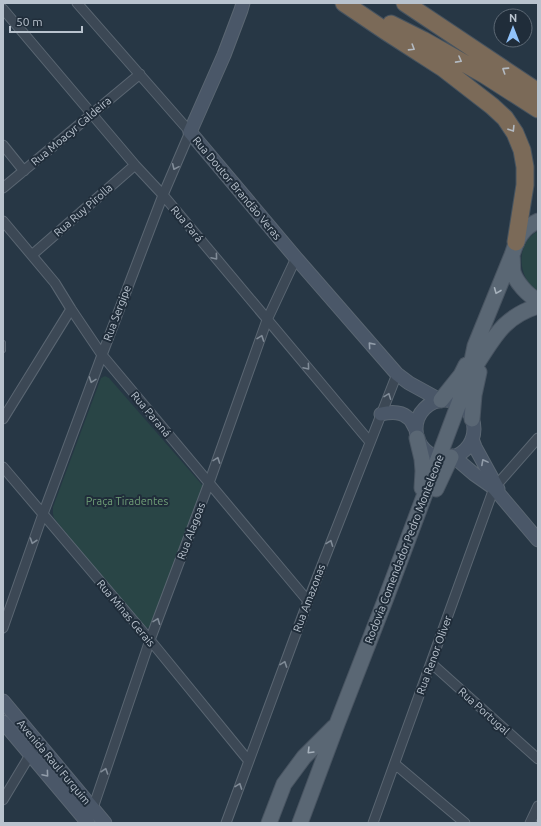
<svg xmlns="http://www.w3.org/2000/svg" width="541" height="826" viewBox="0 0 541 826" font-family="Ubuntu,sans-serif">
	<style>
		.green { fill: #294546 }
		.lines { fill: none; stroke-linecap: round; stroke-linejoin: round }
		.lane-casing { stroke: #5a6672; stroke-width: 6 }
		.street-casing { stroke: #5a6672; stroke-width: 11 }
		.secondary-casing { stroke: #5a6672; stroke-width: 15 }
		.primary-casing { stroke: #485461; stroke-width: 17 }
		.highway-casing { stroke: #46535f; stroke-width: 19 }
		.lane { stroke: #3c4855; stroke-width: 4.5 }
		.street { stroke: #3c4855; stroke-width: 9 }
		.secondary { stroke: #4a5768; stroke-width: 13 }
		.primary { stroke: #5a6774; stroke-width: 15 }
		.highway { stroke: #7b6a58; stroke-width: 17 }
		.oneway { stroke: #b3bac2 }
		.oneway2 { stroke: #818c98 }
		.oneway3 { stroke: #a6b1bc }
		.oneway4 { stroke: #929daa }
		.labels { text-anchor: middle; stroke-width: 4; stroke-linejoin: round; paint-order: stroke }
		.street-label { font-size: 11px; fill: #b9c3ce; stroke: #202d3a }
		.park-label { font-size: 11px; fill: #709f77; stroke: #202d3a }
	</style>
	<rect width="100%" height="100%" fill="#273745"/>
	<path class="green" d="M538,231V291C535,288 531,286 529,283C517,267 519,241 538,231Z
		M105,376L109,378L204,487L150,627L146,628L142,627L54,518L53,514V507L101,378Z"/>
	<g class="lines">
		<g class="lane-casing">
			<path id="lane" d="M3,343V350"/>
		</g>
		<g class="street-casing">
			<path id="street" d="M3,9L135,165L163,195L370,442
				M3,145L24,171
				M3,188L140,74
				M3,221L55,283L71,309L102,355L308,601
				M32,255L135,165
				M3,419L71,309
				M3,467L150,640L248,760
				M3,628L43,514L102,355L163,195L190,132L77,3
				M431,663L538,759
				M395,764L465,823
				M3,800L33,750
				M93,808L150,640L209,483L267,320L296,258
				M226,823L308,601L397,374
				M373,823L494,488L538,438
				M530,823L538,806"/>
		</g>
		<g class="secondary-casing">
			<path id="secondary" d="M243,3L241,10L224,55L190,132L296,258L397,374L409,383L440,400
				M416 429a29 29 0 1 1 58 0a29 29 0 1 1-58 0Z
				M381,414C390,412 400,411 407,417C411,419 413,424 415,428
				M472,439L475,447L498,489
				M453,456L474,474L494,488L538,540
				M3,701L105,823
				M3,722L88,823"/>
		</g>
		<g class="primary-casing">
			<path id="primary" d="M512,256C513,261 512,267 513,272C516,282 528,296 538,300
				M472,371C493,341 500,318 538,306
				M441,400L461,375L466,365
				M472,419L474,395L479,372
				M417,438L422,459L423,471L422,488
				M436,489L451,457
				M269,823L284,784L304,757L334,727
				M300,823L337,724L386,598L459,403L469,375L475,346L512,255C517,239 522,228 538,221"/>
		</g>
		<g class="highway-casing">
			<path id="highway" d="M344,3L387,32L443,68L492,106L505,118L515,133L522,150L525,167V185L516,242
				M405,3L538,92
				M391,24L423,40L485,75L538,109"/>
		</g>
		<use href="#lane" class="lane"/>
		<use href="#street" class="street"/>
		<use href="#secondary" class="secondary"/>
		<use href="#primary" class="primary"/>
		<use href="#highway" class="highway"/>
	</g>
	<defs><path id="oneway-chevron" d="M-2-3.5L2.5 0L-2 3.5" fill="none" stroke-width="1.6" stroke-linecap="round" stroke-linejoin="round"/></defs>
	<g class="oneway">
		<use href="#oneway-chevron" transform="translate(412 48) rotate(32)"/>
		<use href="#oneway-chevron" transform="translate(459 60) rotate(29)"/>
		<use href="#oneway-chevron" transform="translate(505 70) rotate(-147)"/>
		<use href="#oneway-chevron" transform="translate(512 129) rotate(58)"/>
	</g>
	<g class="oneway2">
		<use href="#oneway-chevron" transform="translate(175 167) rotate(114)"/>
		<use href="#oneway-chevron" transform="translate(215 257) rotate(50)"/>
		<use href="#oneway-chevron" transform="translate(261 338) rotate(-70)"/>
		<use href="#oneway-chevron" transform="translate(307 367) rotate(50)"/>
		<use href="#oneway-chevron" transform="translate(92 380) rotate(110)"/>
		<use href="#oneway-chevron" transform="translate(388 396) rotate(-69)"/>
		<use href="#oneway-chevron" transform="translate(217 460) rotate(-70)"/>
		<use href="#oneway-chevron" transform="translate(33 541) rotate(109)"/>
		<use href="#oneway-chevron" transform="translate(330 543) rotate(-69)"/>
		<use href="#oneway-chevron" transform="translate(157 621) rotate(-69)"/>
		<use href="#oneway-chevron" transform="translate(284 664) rotate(-70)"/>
		<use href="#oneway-chevron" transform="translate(105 771) rotate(-71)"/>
		<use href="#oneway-chevron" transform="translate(239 786) rotate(-70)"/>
	</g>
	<g class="oneway3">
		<use href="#oneway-chevron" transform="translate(497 291) rotate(112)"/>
		<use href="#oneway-chevron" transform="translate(310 751) rotate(135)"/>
	</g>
	<g class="oneway4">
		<use href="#oneway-chevron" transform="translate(371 345) rotate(-131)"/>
		<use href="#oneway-chevron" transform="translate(484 462) rotate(-118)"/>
		<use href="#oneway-chevron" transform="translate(46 774) rotate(50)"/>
	</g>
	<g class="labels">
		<g class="street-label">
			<text transform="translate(71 131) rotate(-40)" y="4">Rua Moacyr Caldeira</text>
			<text transform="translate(237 188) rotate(50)" y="4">Rua Doutor Brandão Veras</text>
			<text transform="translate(83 210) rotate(-41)" y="4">Rua Ruy Pirolla</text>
			<text transform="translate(187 224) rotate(50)" y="4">Rua Pará</text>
			<text transform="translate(117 313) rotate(-69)" y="4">Rua Sergipe</text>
			<text transform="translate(151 414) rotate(50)" y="4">Rua Paraná</text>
			<text transform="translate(191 531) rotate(-69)" y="4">Rua Alagoas</text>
			<text transform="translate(404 549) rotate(-69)" y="4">Rodovia Comendador Pedro Monteleone</text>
			<text transform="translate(309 598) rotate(-69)" y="4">Rua Amazonas</text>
			<text transform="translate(126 613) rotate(50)" y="4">Rua Minas Gerais</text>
			<text transform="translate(434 655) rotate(-70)" y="4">Rua Renor Oliver</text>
			<text transform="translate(484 711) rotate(42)" y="4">Rua Portugal</text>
			<text transform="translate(54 762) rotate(50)" y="4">Avenida Raul Furquim</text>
		</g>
		<g class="park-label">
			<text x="127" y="505">Praça Tiradentes</text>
		</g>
	</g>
	<rect width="541" height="826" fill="none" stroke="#b9c3ce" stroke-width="8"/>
	<g transform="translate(513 28)"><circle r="19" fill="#202d3a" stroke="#5d6975"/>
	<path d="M0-3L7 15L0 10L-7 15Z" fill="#91c3fb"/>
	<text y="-6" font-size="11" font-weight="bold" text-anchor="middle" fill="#b9c3ce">N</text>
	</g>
	<path d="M10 26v6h72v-6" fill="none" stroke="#b9c3ce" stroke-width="2"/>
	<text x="16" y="26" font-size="12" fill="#b9c3ce" stroke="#202d3a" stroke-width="3" paint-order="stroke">50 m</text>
</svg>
